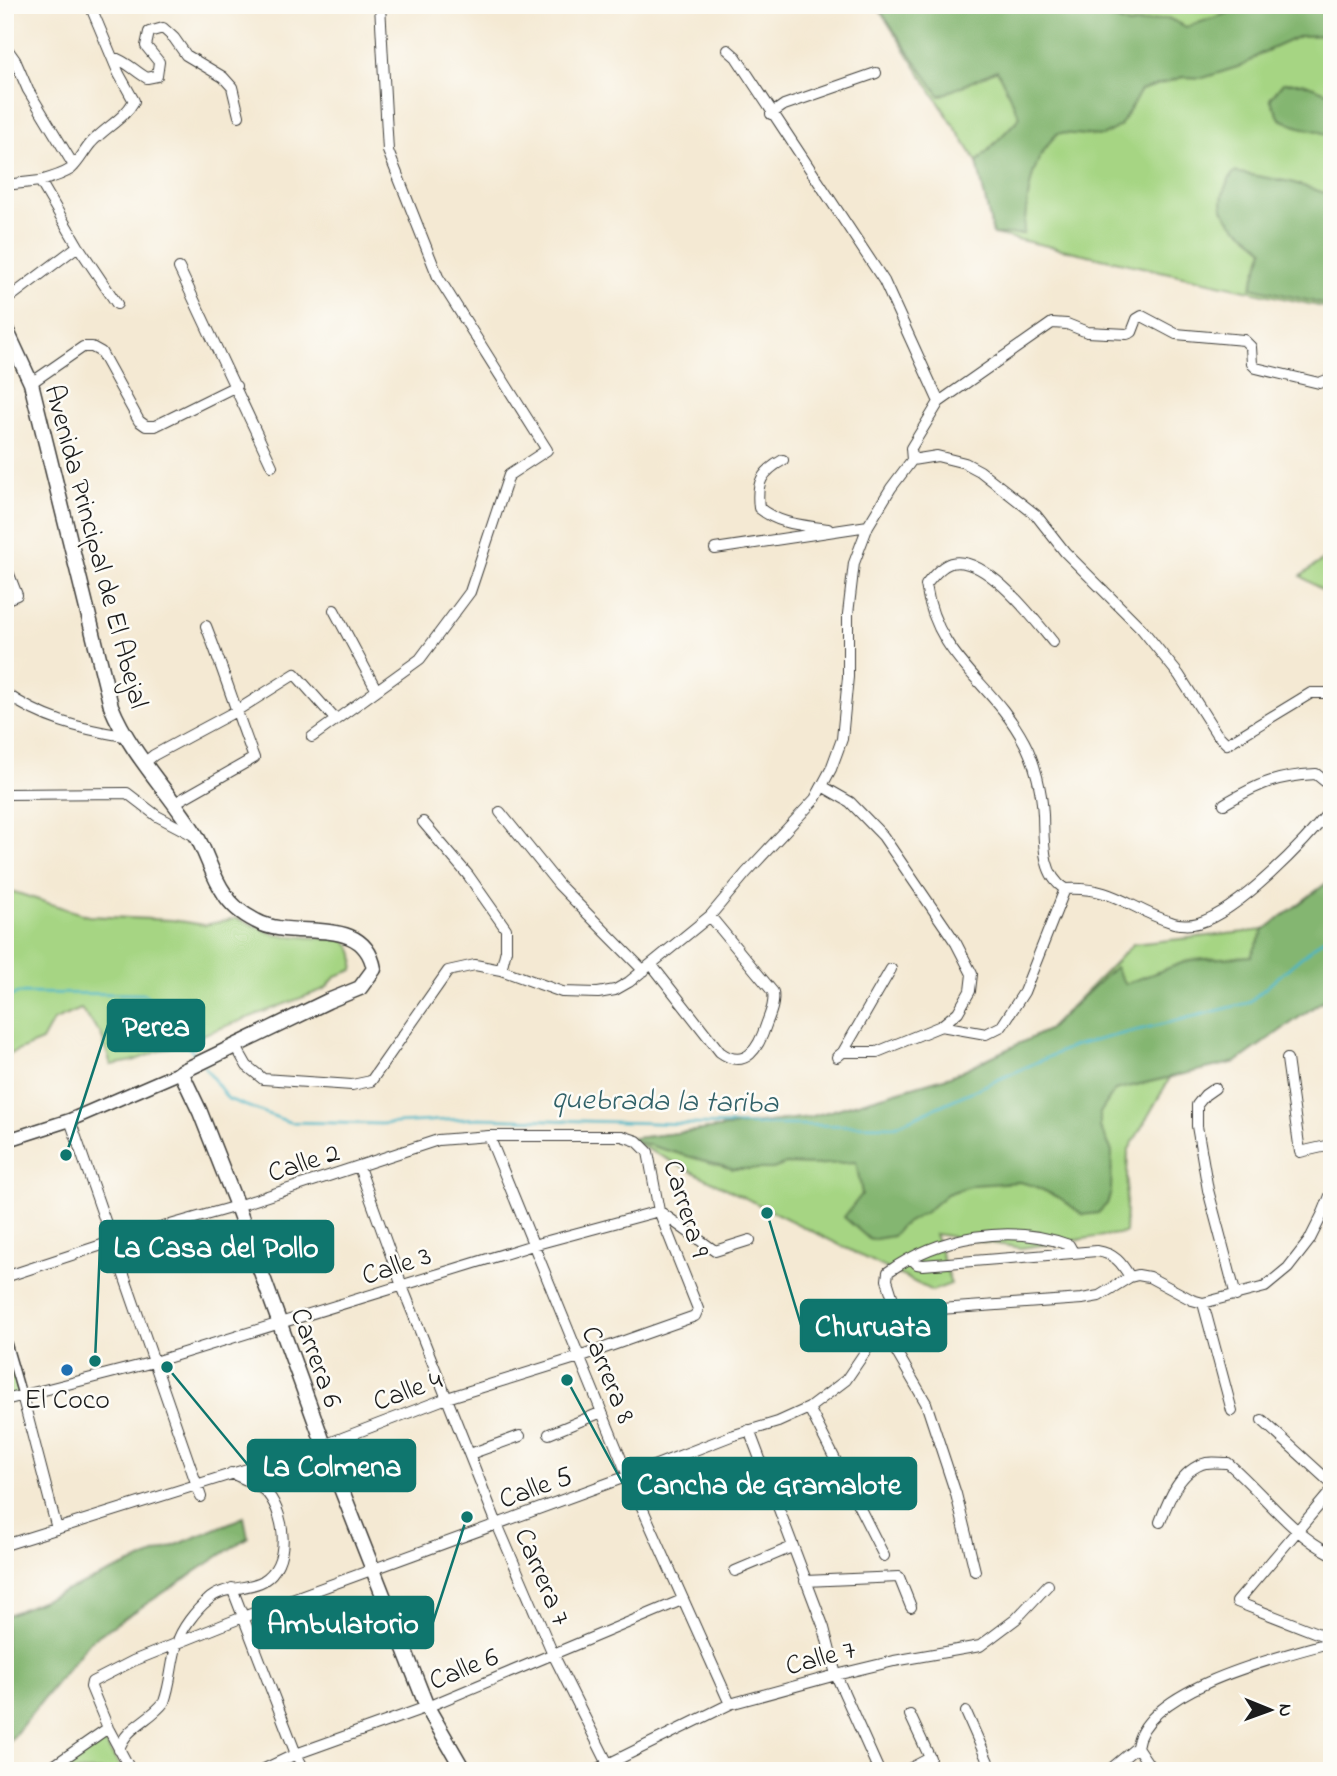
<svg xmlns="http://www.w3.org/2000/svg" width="1337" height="1776" viewBox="0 0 1337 1776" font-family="'Indie Flower',sans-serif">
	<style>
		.green { fill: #a6d583; stroke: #617850; stroke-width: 2 }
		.forest { fill: #84b671; stroke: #506946; stroke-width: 2 }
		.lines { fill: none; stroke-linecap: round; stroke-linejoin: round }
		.stream { stroke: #4ab6c6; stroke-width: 2.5 }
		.pedestrian-casing { stroke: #3c3b37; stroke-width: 10 }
		.minor-casing { stroke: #3c3b37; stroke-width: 12 }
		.tertiary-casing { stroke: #3c3b37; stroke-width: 15 }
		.secondary-casing { stroke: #3c3b37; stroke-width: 17 }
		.pedestrian { stroke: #fff; stroke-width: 7 }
		.minor { stroke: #fff; stroke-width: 10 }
		.tertiary { stroke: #fff; stroke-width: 12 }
		.secondary { stroke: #fff; stroke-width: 14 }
		.poi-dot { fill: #1f6fb2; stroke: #fdfcf7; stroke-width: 2.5 }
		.labels { text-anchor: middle; stroke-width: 5; stroke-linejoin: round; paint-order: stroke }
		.street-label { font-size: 28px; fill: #1c1c1c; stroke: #fdfcf7 }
		.poi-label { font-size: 28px; fill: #1c1c1c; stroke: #fdfcf7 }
		.water-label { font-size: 30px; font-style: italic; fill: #316168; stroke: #fdfcf7 }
		.leader { fill: none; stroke: #0f766e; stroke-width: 2.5 }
		.callout-dot { fill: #0f766e; stroke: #fdfcf7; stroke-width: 2.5 }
		.callout { fill: #0f766e; stroke: #0f766e; stroke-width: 2.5 }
		.callout-label { font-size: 30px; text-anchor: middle; font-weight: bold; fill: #fff }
	</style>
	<rect width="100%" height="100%" fill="#fdfcf7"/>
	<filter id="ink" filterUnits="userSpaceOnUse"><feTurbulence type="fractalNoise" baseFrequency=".0143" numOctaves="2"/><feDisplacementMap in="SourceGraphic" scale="14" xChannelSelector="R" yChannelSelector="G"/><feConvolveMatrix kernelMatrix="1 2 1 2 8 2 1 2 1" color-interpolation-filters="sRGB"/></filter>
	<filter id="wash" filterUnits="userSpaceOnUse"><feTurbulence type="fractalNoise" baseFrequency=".00686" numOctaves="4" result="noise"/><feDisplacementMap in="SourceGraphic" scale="28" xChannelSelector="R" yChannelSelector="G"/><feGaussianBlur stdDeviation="1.57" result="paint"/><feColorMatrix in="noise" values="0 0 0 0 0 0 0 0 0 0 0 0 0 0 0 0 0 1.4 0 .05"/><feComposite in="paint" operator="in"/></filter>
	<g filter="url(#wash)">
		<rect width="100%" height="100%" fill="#f4e9d3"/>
		<path class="green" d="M841,5H1332V309L993,234L977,162L879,9Z
			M1332,553V597L1301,576Z
			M1332,879V994L1236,1062L1171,1076L1128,1151L1125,1233L1021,1248L935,1234L951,1284L932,1291L627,1139L810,1117L951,1076L1048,1030L1133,944L1264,930Z
			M5,889L88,916L172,920L205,925L237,918L276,935L345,940C355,951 356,956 353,970L336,976L325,989L133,1061L111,1065L101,1034L81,1009L53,1021L42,1041L5,1056Z
			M5,1336L22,1395L5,1400Z
			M269,1466L280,1497L262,1483L242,1474Z
			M103,1740L123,1771H57Z"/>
		<path class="forest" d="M841,5H1058L1071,11L1110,17L1129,25L1168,18L1186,27L1252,5H1332V35L1300,36L1260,54L1244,65L1203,78L1183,77L1141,90L1120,126L1102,136L1058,133C1028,162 1029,195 1023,234H993L977,162L1020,117L997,70L940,96L879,9Z
			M1283,83H1303L1332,94V139L1318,131L1299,127L1280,119L1270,99Z
			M1234,172L1291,182L1328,194L1332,192V306L1251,287L1264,249C1236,224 1204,214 1234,172Z
			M1332,879V994L1236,1062L1115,1090L1100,1113V1127L1112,1151L1111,1192L1107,1204L1098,1213L1083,1215L1060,1198L1034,1186L1020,1182L973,1185L947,1194L926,1212L901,1226L893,1236L870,1240L844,1217L862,1194L856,1162L813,1165L786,1164L773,1169H733L627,1139L810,1117L951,1076L1048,1030L1115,967L1125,984L1190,960L1251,956L1264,930Z
			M244,1517L248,1537L90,1641L5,1747V1616Z"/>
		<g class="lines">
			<path class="stream" d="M5,1000L17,993L145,994L198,1058
				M204,1066L228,1099L289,1122L381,1124L479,1118L687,1124L895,1126L1073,1046L1248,1003L1332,931"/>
		</g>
	</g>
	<g filter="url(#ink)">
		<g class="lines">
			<g class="pedestrian-casing">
				<path id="pedestrian" d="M5,1336L22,1395"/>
			</g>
			<g class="minor-casing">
				<path id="minor" d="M5,46L15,60L28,90L74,166
					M728,50L736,57L884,281L939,402
					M112,57C127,61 134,71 147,78L157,76L159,62L146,46L149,32L163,28L174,38L186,55L223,77L232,87L239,116
					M771,114L784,105L876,73
					M40,181C51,178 62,175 71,169C79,162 84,151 91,143C106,127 124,119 134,101L119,74L90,5
					M5,185L40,181L78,246L117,304
					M179,268L272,466
					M5,301L78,246
					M31,383L83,347H92L101,352L139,421L146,426H155L236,386
					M783,460C761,472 756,483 759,508C780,525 803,525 828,529
					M912,460L911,448L939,402L1052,323L1067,324L1087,332L1127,334L1132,332L1137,319L1142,316L1176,334L1244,340L1251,347L1252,364L1256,368L1319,383L1332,378
					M715,549L868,526
					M5,564L17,595L5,600
					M334,610L376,689
					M5,693C42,719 80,729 124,736
					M312,737L420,659L470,592L509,475L547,450L438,277L388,151L380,5
					M144,763L154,755L236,711L295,674L335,719
					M822,786L850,802L883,836L956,943L972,974L970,991L958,1012L941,1026
					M5,794L127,793L157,816L195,836
					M173,804L254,758C237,714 223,669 206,626
					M1224,804C1258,784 1276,776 1316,774L1332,787
					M500,812L559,885L644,971
					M423,822L468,875L506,929V950L501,970
					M1065,889C1114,886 1129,909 1171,922C1178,925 1191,925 1198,923C1238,912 1306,841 1332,808
					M651,964L720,1052C746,1071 759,1047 766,1025C770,1014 775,1004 773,992L710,916
					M235,1045L247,1066L263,1079L352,1085L371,1081L448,971L475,965L501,970L562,992L598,993L615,990L629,982L710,916L746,873L815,799L831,769L842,739L848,677V614L854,563L868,526L891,488L912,460L937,456L965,463L980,471L1036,515L1065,552L1141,628L1179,675L1216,733L1227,744L1311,693H1332
					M843,1052L891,969
					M837,1057L843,1052H877L941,1026L986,1034L1002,1026L1024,992L1065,889C1041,875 1044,839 1043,815C1042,792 1035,762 1024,742C992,681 937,660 926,585C932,577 941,566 951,563C985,554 1034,619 1053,642
					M1287,1059L1300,1152L1331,1145
					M1215,1088L1205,1095L1197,1105V1126L1208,1190L1236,1296
					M70,1120L201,1497
					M489,1136L628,1476L730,1704
					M1332,1143V1178
					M359,1167L402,1286L497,1524L553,1654L608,1764
					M912,1259L917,1264L923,1265L1097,1251C1115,1254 1121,1262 1130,1277
					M5,1277L114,1241L237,1206L438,1140L489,1136H622L637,1141L648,1152L659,1211L698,1309L695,1316L579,1357L447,1398L324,1445L5,1545
					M1203,1303L1232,1411
					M897,1312L887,1280L888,1272C939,1236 1010,1223 1069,1245L1073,1252
					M882,1327L926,1403L956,1494L975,1571
					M22,1395L57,1529
					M5,1400L154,1362L533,1245L659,1211L715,1251L750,1240
					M809,1408L884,1556
					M1262,1420L1332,1484
					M749,1430L824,1628L836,1675L879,1771
					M549,1434L602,1412
					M470,1454L520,1436
					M1332,1490L1237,1602L1332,1639
					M1160,1522C1168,1501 1180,1469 1206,1463C1212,1462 1221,1463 1228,1463C1262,1492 1291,1534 1332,1554
					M735,1571L792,1547
					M805,1581L899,1577L911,1607
					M232,1588L296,1754L305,1771
					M966,1712L992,1771
					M1137,1747L1153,1771
					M119,1750C125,1727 151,1720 164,1702C171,1683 171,1663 177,1644C181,1629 196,1610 208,1600C222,1586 247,1590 263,1581C291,1564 286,1517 268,1494C261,1485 242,1478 231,1473
					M46,1771L108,1728
					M131,1771L108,1728L91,1687L92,1682L133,1661L243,1617L628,1476L731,1436L778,1422L809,1408L846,1380L882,1327L897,1312L1082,1299L1099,1296L1130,1277L1138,1275L1149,1277L1192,1300L1203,1303L1265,1287L1288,1268L1309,1241L1323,1213L1332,1191
					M260,1771L296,1754L427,1707L682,1600
					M594,1771L730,1704L836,1675L894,1661L980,1646L1016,1619L1048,1585
					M905,1771L930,1758L910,1715
					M1108,1771L1137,1747C1145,1688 1282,1656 1332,1642"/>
			</g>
			<g class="tertiary-casing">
				<path id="tertiary" d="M5,1141L70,1120L181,1072"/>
			</g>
			<g class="secondary-casing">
				<path id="secondary" d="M5,327L31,383L111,706C131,755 169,791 196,835C207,854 212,876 224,893C231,905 244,915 256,921C293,942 364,912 374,969L360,988L328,1001L181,1072L200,1112L237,1206L324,1445L427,1707L464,1771"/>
			</g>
			<use href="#pedestrian" class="pedestrian"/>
			<use href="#minor" class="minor"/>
			<use href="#tertiary" class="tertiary"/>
			<use href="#secondary" class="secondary"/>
		</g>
	</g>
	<circle class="poi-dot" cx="67" cy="1370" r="7"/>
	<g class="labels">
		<g class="street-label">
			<text transform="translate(98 546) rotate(75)" y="10">Avenida Principal de El Abejal</text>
			<text transform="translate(303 1161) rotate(-18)" y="10">Calle 2</text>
			<text transform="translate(688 1208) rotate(73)" y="10">Carrera 9</text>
			<text transform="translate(396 1264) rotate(-18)" y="10">Calle 3</text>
			<text transform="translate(318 1357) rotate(70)" y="10">Carrera 6</text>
			<text transform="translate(610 1374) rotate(68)" y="10">Carrera 8</text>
			<text transform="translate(407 1389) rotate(-20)" y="10">Calle 4</text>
			<text transform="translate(535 1486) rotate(-20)" y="10">Calle 5</text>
			<text transform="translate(544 1576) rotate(67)" y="10">Carrera 7</text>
			<text transform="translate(820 1656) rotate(-15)" y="10">Calle 7</text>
			<text transform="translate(463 1667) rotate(-22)" y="10">Calle 6</text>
		</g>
		<g class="poi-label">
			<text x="67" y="1408">El Coco</text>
		</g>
		<g class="water-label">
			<text transform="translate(665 1100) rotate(1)" y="10">quebrada la tariba</text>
		</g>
	</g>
	<path class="leader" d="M66 1155L108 1025M95 1361L100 1247M767 1213L801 1325M167 1367L248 1465M567 1380L623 1484M467 1517L433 1622"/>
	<g class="callout-dot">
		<circle cx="66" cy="1155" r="7"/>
		<circle cx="95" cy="1361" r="7"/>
		<circle cx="767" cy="1213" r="7"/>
		<circle cx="167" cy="1367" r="7"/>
		<circle cx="567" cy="1380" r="7"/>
		<circle cx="467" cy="1517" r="7"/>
	</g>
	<g class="callout">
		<rect x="108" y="1000" width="96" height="51" rx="7"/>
		<rect x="100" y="1221" width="233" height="51" rx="7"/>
		<rect x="801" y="1300" width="145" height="51" rx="7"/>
		<rect x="248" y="1440" width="167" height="51" rx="7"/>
		<rect x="623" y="1458" width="293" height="51" rx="7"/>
		<rect x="253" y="1597" width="180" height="51" rx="7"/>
	</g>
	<g class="callout-label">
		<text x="156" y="1036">Perea</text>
		<text x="216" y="1257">La Casa del Pollo</text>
		<text x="873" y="1336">Churuata</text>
		<text x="332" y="1476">La Colmena</text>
		<text x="769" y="1494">Cancha de Gramalote</text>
		<text x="343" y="1633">Ambulatorio</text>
	</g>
	<rect width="1337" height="1776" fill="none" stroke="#fdfcf7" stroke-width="28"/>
	<g transform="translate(1270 1710) rotate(91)" stroke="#fdfcf7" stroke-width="5" paint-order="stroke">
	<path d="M0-5L12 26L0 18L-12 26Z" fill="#1c1c1c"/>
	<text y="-10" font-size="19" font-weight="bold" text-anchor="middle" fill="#1c1c1c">N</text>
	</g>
</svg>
